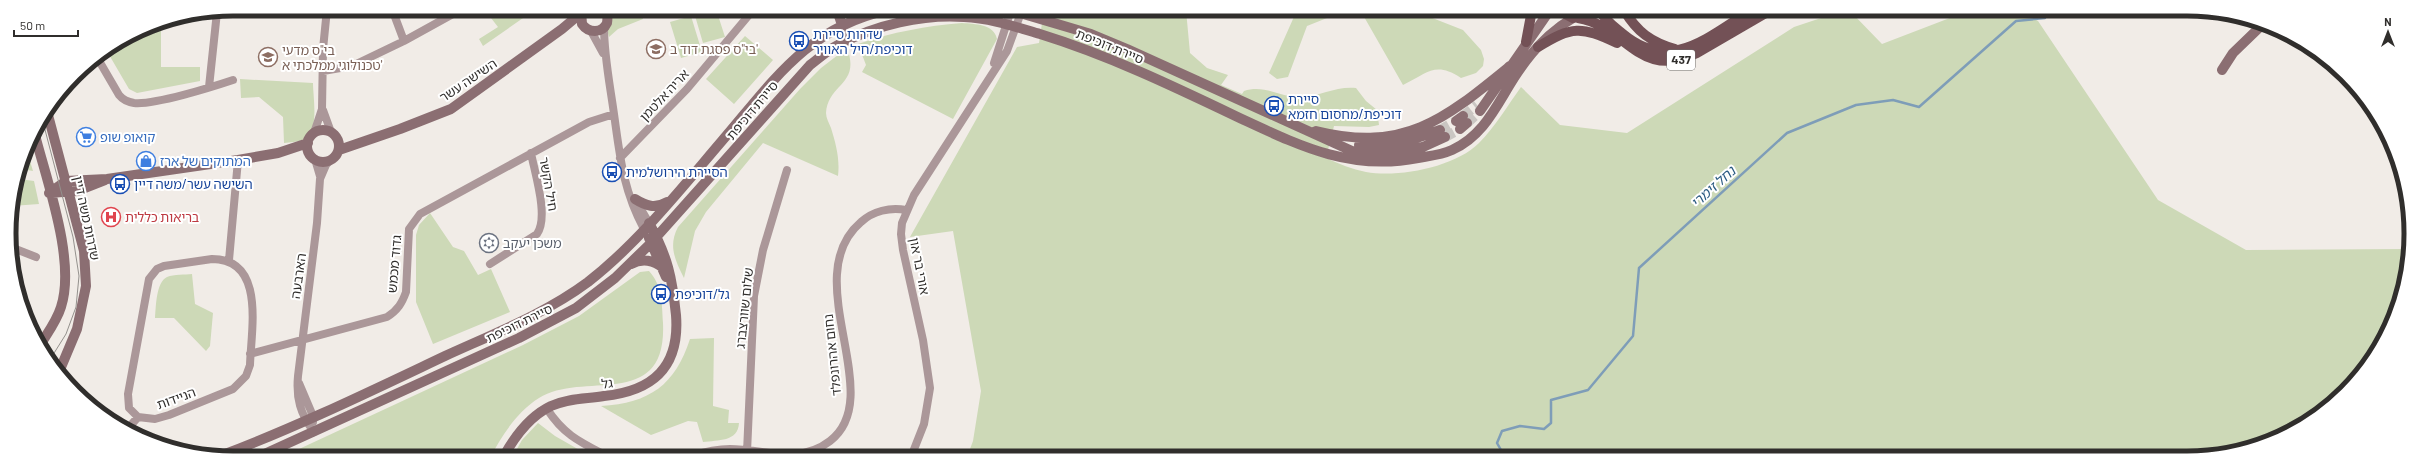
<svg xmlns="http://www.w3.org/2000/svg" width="2420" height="467" viewBox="0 0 2420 467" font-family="Barlow,'Noto Sans Hebrew',sans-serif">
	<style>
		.green { fill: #cdd9b7 }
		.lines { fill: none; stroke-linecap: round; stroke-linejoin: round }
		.stream { stroke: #7e9db8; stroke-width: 2.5 }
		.secondary-tunnel { stroke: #cac6c2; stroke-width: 10; stroke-dasharray: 10 5; stroke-linecap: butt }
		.street { stroke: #ab9799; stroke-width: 8 }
		.secondary { stroke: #8b6e72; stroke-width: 10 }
		.primary { stroke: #735156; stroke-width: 10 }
		.tram { stroke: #94918d; stroke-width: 1 }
		.labels { text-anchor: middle; stroke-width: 4; stroke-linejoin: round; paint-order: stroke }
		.shield { fill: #fff; stroke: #6e6d6b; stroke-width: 1 }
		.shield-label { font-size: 12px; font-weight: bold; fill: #302e2c }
		.transit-label { font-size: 13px; fill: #164399; stroke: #fff; text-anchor: start }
		.street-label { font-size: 13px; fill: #302e2c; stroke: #fff }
		.education-label { font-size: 13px; fill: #785e54; stroke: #fff; text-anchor: start }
		.shop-label { font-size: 13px; fill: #366cbe; stroke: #fff; text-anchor: start }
		.health-label { font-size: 13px; fill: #be3a42; stroke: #fff; text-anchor: start }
		.worship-label { font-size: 13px; fill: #5b616d; stroke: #fff; text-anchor: start }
		.water-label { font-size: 14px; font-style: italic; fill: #295981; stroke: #fff }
		.rim { fill: none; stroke: #302e2c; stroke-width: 5 }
	</style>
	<rect width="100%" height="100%" fill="#f1ece7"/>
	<path class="green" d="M250,9H278V16H250Z
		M484,9H536L483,46L479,39L498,27Z
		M610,9H640L643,19L618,29L609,37L607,29Z
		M693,9H716L725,37L703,43Z
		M1044,10H1186L1190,53L1207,68L1228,75L1221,85L1242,94L1244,91C1265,84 1281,98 1301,97C1321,96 1336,86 1356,88L1366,101L1377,110L1379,125L1369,127L1334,126L1326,158C1339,164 1352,169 1366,172C1399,178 1455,167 1479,143C1495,127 1508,105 1521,87L1560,125L1627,133L1794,27L1842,11H1850L1882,44L1968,11H2020L2038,21L2158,200L2246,250L2408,249L2409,263L2388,333L2345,392L2286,435L2201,458L967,457L973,441L981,391L953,231L910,237L1017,47L1039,43Z
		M1297,10H1412L1463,30L1481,50L1484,59L1483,66L1476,73L1461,78C1435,61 1428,73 1403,85L1363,15L1332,16L1307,26L1288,77L1277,79L1269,73Z
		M691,16L702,52L681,58L670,22Z
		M161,23V67H200V81L137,93L129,89L108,53L148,26Z
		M962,23C975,24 994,24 997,39L953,119L862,72L866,65L858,44C893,32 926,26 962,23Z
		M745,36L773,60L734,104L706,79Z
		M847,48C861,85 828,83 826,113C826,118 829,123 831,128C836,144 840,159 838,176L763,143L706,212L695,231L684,278C675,260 668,246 678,227L800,89L821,68Z
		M240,79L313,83C313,98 320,133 303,140C297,142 290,142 284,143L283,117L259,97L241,98Z
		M26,148L33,171L21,169Z
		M19,179L34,181L39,204L12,206Z
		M430,213L453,247L464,251L478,275L491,269L510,312L433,344L416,302V235L419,225Z
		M649,271C662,285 662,304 663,323C667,412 583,370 539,398C517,412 503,434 491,456H284L523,345L579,316L640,272Z
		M192,274L195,304L213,313L210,346L206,351L174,318H155C156,307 156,282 167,277C174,274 185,275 192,274Z
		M714,338L713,406L729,410L728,423H739C738,442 718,440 703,442L697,422L688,421L651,435L601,406C650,403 675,385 690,339Z
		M538,423L555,436L590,456H513L522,440Z"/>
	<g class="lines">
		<path class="stream" d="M1505,457L1497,443L1502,431L1520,426L1544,429L1551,423V400L1588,390L1633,336L1639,268L1787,133L1856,105L1893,100L1919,107L2016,21L2045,18"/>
		<path class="secondary-tunnel" d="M1463,116L1477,105
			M1467,123L1480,111
			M1440,130L1456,121
			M1445,137L1460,129"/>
		<path class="street" d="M392,9L404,41
			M604,27C604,56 610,85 614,114C620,157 623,190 644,229
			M591,31L603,53
			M98,59L119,95C123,100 128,102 134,103C155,105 212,87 233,80
			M994,63L1011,10
			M323,71L352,66L404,41L462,9
			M209,87L217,12
			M323,110L331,132
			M314,133L322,109L323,49L327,9
			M620,158L687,89L754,9
			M315,159L320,176
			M635,199L649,223
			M13,248L36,257
			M212,259C266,259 251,330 250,365L246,376L233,389L169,415L155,419L138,417L129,408L128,394L149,279L157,269L164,266Z
			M229,260L238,160
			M490,264L537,234C549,217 535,174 531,153
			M250,354L387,317C398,310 402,303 406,292L409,229L420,214L589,122L614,114
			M299,383L313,416V422
			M547,409C564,435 580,442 607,456
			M121,428L131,425L138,417
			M314,432C300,414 296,398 298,376L317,223L320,179L326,165L330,160
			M747,452L754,296L763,250L787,170
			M691,456C704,452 717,449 730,449C765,449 799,465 830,441C889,396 796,277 861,222C873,211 890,207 906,210
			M911,457L924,424L930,388L923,340L903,250L901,234L902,223L914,195L1007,51L1022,10"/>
		<path class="secondary" d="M837,10L847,40
			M1010,10L1091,34L1127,49L1352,151L1393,153L1423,147L1445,137
			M581,11L582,24C588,33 602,34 607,23C608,18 607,14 607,9
			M2222,70L2233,53L2261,26
			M1480,111L1550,10
			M48,115L84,251L86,286L77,329L59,372
			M1456,121L1463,116
			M1460,129L1467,123
			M307 146a16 16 0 1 1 32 0a16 16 0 1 1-32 0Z
			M1316,131C1405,153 1445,119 1510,66
			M35,135C47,182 76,261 61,307C57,320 49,331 42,342
			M1359,145L1402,143L1440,130
			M339,150L400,129L451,109L562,29L581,13
			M49,193L66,181L107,179L238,160L278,153L308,143
			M49,193L77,191L105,180
			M635,199C646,206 655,209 667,202
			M649,238L666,277
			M631,264C642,258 654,260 663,268
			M220,456C297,427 371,391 445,356C493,334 545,314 588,282C638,243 680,190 721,142C772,83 807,27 888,10
			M260,456L519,338L576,308L615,278L651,243L810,65C819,58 828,50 838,45C875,25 923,14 964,17C990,18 1016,27 1040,34C1111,56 1177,88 1244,120C1302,147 1352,171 1418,158C1429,156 1441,155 1452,150C1486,135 1498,101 1518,72C1532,51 1551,31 1573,18
			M504,456C515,436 530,416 551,406C569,398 586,399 604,396C653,391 680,367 676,315C672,277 668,257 649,223"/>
		<path class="primary" d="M1558,10L1573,18L1585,15L1591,10
			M1600,10C1604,20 1616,28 1623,34C1671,74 1709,36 1752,10
			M1624,10C1637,32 1651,42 1675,49
			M1578,18C1627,26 1638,81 1697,53L1771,10
			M1526,42L1532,10
			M1538,47C1572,26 1581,26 1617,43"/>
		<path class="tram" d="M43,122L73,237L79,276L76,307L66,334L51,358"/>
	</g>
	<defs>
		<g id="bus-ring" transform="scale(1)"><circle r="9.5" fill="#fff" stroke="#1a4fb4" stroke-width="1.5"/><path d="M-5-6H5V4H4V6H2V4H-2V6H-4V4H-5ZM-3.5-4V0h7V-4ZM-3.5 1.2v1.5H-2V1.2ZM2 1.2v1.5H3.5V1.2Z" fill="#1a4fb4"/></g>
		<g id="school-ring" transform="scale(1)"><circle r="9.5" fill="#fff" stroke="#8d6e63" stroke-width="1.5"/><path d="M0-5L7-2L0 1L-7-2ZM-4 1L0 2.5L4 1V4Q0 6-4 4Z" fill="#8d6e63"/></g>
		<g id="supermarket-ring" transform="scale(1)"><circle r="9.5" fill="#fff" stroke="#3f7fe0" stroke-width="1.5"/><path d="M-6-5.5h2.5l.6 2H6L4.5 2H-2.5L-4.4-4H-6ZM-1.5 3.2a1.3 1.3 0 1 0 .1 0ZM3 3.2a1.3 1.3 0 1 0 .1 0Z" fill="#3f7fe0"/></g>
		<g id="shop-ring" transform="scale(1)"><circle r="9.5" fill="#fff" stroke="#3f7fe0" stroke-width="1.5"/><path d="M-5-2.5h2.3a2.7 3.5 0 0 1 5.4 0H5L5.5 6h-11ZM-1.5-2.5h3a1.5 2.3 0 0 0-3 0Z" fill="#3f7fe0"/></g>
		<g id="hospital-ring" transform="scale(1)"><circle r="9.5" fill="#fff" stroke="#e0444e" stroke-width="1.5"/><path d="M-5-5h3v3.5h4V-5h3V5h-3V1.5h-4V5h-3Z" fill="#e0444e"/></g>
		<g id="synagogue-ring" transform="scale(1)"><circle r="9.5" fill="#fff" stroke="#6b7280" stroke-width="1.5"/><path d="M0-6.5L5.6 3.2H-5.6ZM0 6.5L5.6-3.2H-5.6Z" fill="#6b7280"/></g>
	</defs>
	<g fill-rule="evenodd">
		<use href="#bus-ring" x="799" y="41"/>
		<use href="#school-ring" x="656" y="49"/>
		<use href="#school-ring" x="268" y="57"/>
		<use href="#bus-ring" x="1274" y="106"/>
		<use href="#supermarket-ring" x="86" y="137"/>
		<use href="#shop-ring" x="146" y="161"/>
		<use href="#bus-ring" x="612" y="172"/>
		<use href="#bus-ring" x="120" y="184"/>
		<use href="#hospital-ring" x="111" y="217"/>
		<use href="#synagogue-ring" x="489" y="243"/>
		<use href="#bus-ring" x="661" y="294"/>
	</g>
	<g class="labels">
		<rect class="shield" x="1667" y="50" width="28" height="20" rx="3"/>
		<g class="shield-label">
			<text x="1681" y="64">437</text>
		</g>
		<g class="transit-label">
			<text x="813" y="39">שדרות סיירת<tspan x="813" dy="15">דוכיפת/חיל האוויר</tspan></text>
			<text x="1288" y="104">סיירת<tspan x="1288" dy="15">דוכיפת/מחסום חזמא</tspan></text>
			<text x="626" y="177">הסיירת הירושלמית</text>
			<text x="134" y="189">השישה עשר/משה דיין</text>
			<text x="675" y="299">גל/דוכיפת</text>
		</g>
		<g class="street-label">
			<text transform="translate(1110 46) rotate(22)" y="5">סיירת דוכיפת</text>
			<text transform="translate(468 80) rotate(-34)" y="5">השישה עשר</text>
			<text transform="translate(664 95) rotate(-47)" y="5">אריה אלטמן</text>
			<text transform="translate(752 110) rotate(-50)" y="5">סיירת דוכיפת</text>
			<text transform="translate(549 184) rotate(80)" y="5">חיל הקשר</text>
			<text transform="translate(87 218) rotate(78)" y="5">שדרות משה דיין</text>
			<text transform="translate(394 264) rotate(-85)" y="5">גדוד מכמש</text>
			<text transform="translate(920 266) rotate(79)" y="5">אורי בר און</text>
			<text transform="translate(298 276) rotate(-82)" y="5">הארבעה</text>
			<text transform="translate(744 308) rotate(-84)" y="5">שלום שוורצברג</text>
			<text transform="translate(519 323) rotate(-26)" y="5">סיירת דוכיפת</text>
			<text transform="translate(832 355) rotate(-96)" y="5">נחום אהרונפלד</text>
			<text transform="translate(607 383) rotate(-7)" y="5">גל</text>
			<text transform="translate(176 398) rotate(-20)" y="5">הניידות</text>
		</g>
		<g class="education-label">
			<text x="670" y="54">בי"ס פסגת דוד ב'</text>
			<text x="282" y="55">בי"ס מדעי<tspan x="282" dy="15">טכנולוגי ממלכתי א'</tspan></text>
		</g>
		<g class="shop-label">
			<text x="100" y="142">קואופ שופ</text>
			<text x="160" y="166">המתוקים של ארז</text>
		</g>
		<g class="health-label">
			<text x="125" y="222">בריאות כללית</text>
		</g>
		<g class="worship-label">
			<text x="503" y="248">משכן יעקב</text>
		</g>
		<g class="water-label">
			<text transform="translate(1713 187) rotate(-42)" y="5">נחל זימרי</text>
		</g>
	</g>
	<path d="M0 0H2420V467H0ZM233 16H2187A217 217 0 0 1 2404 233V234A217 217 0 0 1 2187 451H233A217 217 0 0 1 16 234V233A217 217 0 0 1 233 16Z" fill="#fff" fill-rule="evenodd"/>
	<path class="rim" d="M233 16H2187A217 217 0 0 1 2404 233V234A217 217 0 0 1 2187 451H233A217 217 0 0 1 16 234V233A217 217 0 0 1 233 16Z"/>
	<g transform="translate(2388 32)" stroke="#ffffff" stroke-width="3" paint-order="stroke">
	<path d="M0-3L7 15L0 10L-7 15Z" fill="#302e2c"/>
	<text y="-6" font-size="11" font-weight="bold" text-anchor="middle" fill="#302e2c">N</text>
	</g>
	<path d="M14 30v6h64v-6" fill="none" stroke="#302e2c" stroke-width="2"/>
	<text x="20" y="30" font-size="12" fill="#302e2c" stroke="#ffffff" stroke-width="3" paint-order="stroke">50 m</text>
</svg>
